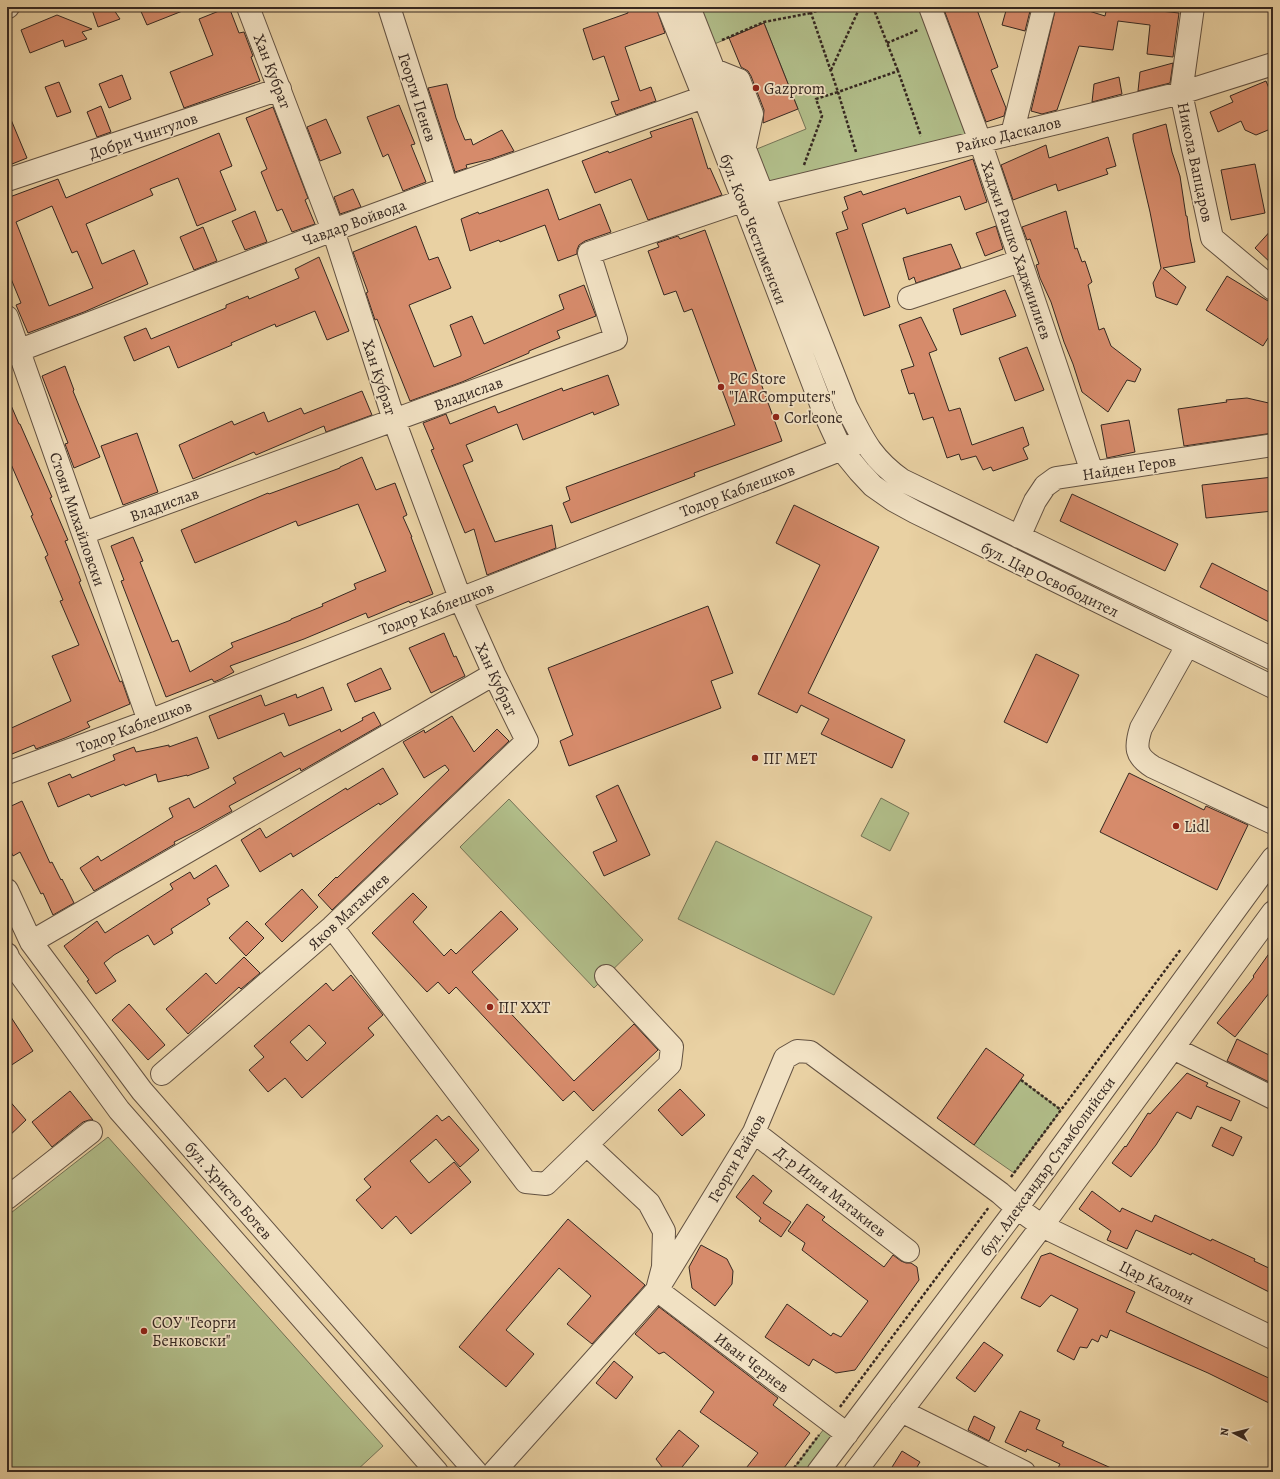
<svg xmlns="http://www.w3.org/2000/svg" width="1280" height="1479" viewBox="0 0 1280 1479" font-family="Alegreya,serif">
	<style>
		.green { fill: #b1bd89; stroke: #747255 }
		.building { fill: #d68b6b; stroke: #362821; fill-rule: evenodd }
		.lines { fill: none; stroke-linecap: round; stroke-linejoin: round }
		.minor-casing { stroke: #635242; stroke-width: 24 }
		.path { stroke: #362821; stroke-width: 2.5; stroke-dasharray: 3 2; stroke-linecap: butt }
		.minor { stroke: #f1e1c3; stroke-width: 22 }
		.poi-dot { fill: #8f2418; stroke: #f1e1c3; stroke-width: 1.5 }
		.labels { text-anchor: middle; stroke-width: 3.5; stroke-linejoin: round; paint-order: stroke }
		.street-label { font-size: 16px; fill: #362821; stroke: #f1e1c3 }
		.poi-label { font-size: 16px; fill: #362821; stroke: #f1e1c3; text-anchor: start }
	</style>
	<rect width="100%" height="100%" fill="#e9d1a3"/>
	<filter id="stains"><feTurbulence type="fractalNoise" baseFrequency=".005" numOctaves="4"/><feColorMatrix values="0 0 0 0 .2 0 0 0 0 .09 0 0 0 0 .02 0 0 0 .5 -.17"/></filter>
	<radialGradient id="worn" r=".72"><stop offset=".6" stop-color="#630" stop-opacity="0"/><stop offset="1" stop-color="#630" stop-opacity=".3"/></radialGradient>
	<path class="green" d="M689,7H930L980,141L763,194L747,153L806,129L764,23L705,48Z
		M881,798L909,813L890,851L861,836Z
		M509,799L643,940L594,988L460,847Z
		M716,841L872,917L834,995L678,919Z
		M1021,1080L1061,1110L1014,1173L974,1145Z
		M108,1137L383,1446L355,1472H7V1216Z
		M830,1421L847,1434L818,1472H791Z"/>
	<path class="building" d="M91,7H112L120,19L98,27Z
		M139,7H190V8L147,25Z
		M229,7L239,33L244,32L253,56L251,57L260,81L184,108L170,72L213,55L199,19Z
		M627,7H656L665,33L625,47L640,91L651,87L656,101L616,115L611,102L619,100L604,56L593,60L583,29L628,13Z
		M943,7H976L998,67L991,70L1006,108L1004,116L986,122Z
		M1007,7H1031L1025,31L1002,25Z
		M1056,7H1076L1105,16L1107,7H1123L1179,13L1173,57L1147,54L1150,25L1118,21L1113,50L1079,46L1057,110L1042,114L1031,111Z
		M57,15L92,29L82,32L87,39L65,47L63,40L30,53L21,30Z
		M764,23L798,109L763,123L764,110L751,76L748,71L741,67L729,38Z
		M1173,63L1170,83L1138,91L1140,72Z
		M122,75L131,99L109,108L99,84Z
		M1119,77L1122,94L1092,102L1094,84Z
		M1266,81L1273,98V128L1256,135L1245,130L1241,121L1218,132L1210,112L1233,102L1230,96Z
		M59,82L71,112L57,117L45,87Z
		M447,84L456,118L465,140L471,139L473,145L502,130L514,151L491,159L466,165L467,168L455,172L428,88Z
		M399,105L415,144L411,145L426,182L403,191L388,154L383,157L367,117Z
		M101,106L111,132L97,137L87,112Z
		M273,107L308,198L305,200L315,224L292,232L282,209L277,211L261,172L267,169L246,118Z
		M7,110L27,158L7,166Z
		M692,118L708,169L710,168L722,195L648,220L631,179L595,193L582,161L608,151L609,153L652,137L650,132Z
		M326,119L341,153L320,161L307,127Z
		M1166,124L1172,152L1180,176L1186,216H1187L1190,238L1195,262L1163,268L1186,287L1177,305L1156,297L1153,283L1161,268L1150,212L1133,139V134Z
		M219,133L232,166L220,171L236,210L197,226L178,178L150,189L153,195L86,224L102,264L134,250L148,284L84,312L28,333L16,305L21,303L7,269V198L58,179L66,198ZM52,206L72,253L77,251L93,288L49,306L16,222Z
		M1108,137L1116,166L1106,169L1108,174L1058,191L1056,184L1013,200L1001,165L1046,145L1049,158Z
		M973,159L987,202L965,210L960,196L907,214L905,208L862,224L890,307L864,316L836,233L848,229L842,212L848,209L844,197L861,191L863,195Z
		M1255,164L1265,213L1231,220L1221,170Z
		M353,189L361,207L340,214L334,197Z
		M548,189L559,220L600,204L611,232L585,241L579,245L577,250V254L558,261L545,225L500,242L499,240L470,251L461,219L478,212L479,214Z
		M255,211L267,242L245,250L232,221Z
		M1066,211L1075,249L1077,248L1082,262L1085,261L1092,282L1088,285L1099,330L1104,328L1111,346L1141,369L1135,382L1127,380L1108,412L1082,392L1073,364L1064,342L1051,302L1040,278L1036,265L1039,264L1030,239L1027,240L1022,227Z
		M416,226L429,260L438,257L451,288L409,305L434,367L461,356V354L450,325L472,316L484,344L564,309L559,295L584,285L596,316L557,331L560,338L529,351V353L462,382L410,401L377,319L375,320L366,293L368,292L353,252Z
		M996,226L1003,249L985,256L976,233Z
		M203,227L217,261L194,270L180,237Z
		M1273,228V265L1255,248Z
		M705,230L782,441L694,473L695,476L571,523L563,503L570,500L566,487L735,425L692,309L684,312L676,291L664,295L648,251L659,247L657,243L678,236L680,239Z
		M951,244L961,268L916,283L914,277L909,280L903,258Z
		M319,257L349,331L327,340L315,311L276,327L275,324L231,343L232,345L178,368L169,346L134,361L124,337L146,328L151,339L226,308V305L248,296L249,299L299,278L295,269Z
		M1227,276L1273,304V341L1268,338L1263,346L1206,310Z
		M1005,290L1016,316L961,335L953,309Z
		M921,317L937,350L929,353L949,411L960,408L972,445L1023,427L1029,445L1023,448L1028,459L993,471L991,467L983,470L976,456L961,460L959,454L947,458L933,417L923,420L914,393L909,394L901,370L914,366L899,325Z
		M1027,347L1044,390L1015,401L999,358Z
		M65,366L74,390L73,391L100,457L74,468L65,444L68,443L42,376Z
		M608,375L619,405L594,415L593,412L523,440L517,424L466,445L473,461L463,465L495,542L552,525L556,548L487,575L474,529L465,533L431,450L434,449L423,423L446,414L450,424L495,406L498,413L562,388L563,391Z
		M362,391L372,415L326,432L324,426L256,455L254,452L193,479L179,445L232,421L234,425L264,412L268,422L301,408L304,414Z
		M7,396L19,424H20L52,497L50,498L68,540L65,541L81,581L79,582L120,682L122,681L130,704L87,722L90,727L65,738L36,749L34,745L7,756V730L71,701L52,656L79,645L60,601L63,600L45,557L48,555L31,516L33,515L7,455Z
		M1247,398L1273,404V433L1184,446L1178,409L1227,402L1226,400Z
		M1129,420L1135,452L1107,458L1101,425Z
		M137,433L158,492L123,505L101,446Z
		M362,457L376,490L395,483L407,515L403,517L412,537H411L433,594L410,603L409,601L368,618L366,613L304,639L230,666L234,672L221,679L214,682L212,679L166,697L121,581L124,580L111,546L133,537L143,561L140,562L172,642L178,640L190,672L233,647L231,643L291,620V619L323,606L322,604L356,589L354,584L386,571L358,504L298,526L296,521L195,563L181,530L268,493L269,494L340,468V467Z
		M1273,477V511L1206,518L1202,485Z
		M1072,494L1178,544L1165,571L1060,521Z
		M794,505L879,547L808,693L905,740L892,768L821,734L829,719L801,705L797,713L758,694L820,565L776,543Z
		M1212,563L1273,594V624L1200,587Z
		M708,606L733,673L711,681L721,708L569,766L560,741L573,735L548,668Z
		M444,633L454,657L456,656L465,676L431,693L409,648Z
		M1036,654L1079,675L1047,743L1004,722Z
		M381,668L391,689L355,702L347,684Z
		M323,687L332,710L289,726L284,713L218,739L209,716L261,695L265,706L296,694L297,698Z
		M374,712L381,725L301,771L300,768L229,806L232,811L198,830L174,842L175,844L94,891L80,868L98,856L101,861L173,817L169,808L189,798L194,808L236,783L233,778L281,752L284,757L340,729L341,732L363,720L362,718Z
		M452,716L474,752L497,729L509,741L332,910L318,895L336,877L337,878L449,770L445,765L424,778L403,742L424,730L425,733Z
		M197,737L209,768L187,776V775L158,782L156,774L125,786L124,784L91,797L89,794L58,807L48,783L70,774L72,778L115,760L113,755L134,747L136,752L169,745V747Z
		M383,768L398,794L380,805L379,803L293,857L291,853L260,872L241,840L260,828L266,838L346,788L347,790Z
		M1129,773L1204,810L1206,806L1248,825L1217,890L1100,832Z
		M618,785L650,855L604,876L593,852L617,841L596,796Z
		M22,801L50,863L52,862L61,880L62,879L74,903L53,915L43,893L41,894L20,852L13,856L7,843V808Z
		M216,865L229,886L207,899L210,904L171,929L173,933L154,945L148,935L114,955L104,963L116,981L96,994L87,981L89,980L64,946L97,921L105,933L173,889L170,884L190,872L194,879Z
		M302,889L318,907L282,942L265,924Z
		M413,893L427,907L413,922L444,956L451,949L456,954L501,911L518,929L472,972L574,1081L634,1024L658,1050L593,1111L574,1091L563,1101L456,987L449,994L438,982L427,992L372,933Z
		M247,921L264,938L246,956L229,938Z
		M1273,948V988L1235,1037L1217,1023L1254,977L1253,976Z
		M244,957L260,973L241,989L239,987L188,1034L166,1009L206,973L216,984Z
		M351,975L383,1015L368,1028L374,1035L302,1098L285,1078L268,1092L249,1070L264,1057L254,1046L326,983L333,991ZM309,1025L326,1043L307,1061L290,1042Z
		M129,1004L165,1045L148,1060L112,1020Z
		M7,1011L33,1051L7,1068Z
		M1237,1039L1273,1057V1084L1227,1061Z
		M986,1048L1024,1075L974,1145L937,1118Z
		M1187,1073L1208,1083L1206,1086L1240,1101L1231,1121L1197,1106L1191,1119L1177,1112L1156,1145L1131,1177L1112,1163L1125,1146L1126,1147L1148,1113L1150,1114Z
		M680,1089L705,1115L682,1136L658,1110Z
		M70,1091L93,1120H89L83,1122L52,1147L32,1122Z
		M7,1098L26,1120L7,1138Z
		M437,1115L442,1121L449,1116L479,1150L460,1167L436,1139L410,1161L429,1183L454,1162L471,1182L411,1234L396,1216L382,1229L356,1200L371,1187L364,1179Z
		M1221,1127L1242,1137L1233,1156L1212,1146Z
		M753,1175L772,1191L763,1203L791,1222L781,1237L759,1221L761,1218L736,1197Z
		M1092,1191L1120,1212L1122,1208L1152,1222L1155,1215L1211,1241L1212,1239L1255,1259L1254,1261L1273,1270V1294L1192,1253L1191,1255L1136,1230L1127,1249L1107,1240L1111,1231L1079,1209Z
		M807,1204L825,1217L822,1220L884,1267L893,1255L901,1261L906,1263H911L917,1267L919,1280L855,1370L836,1373L813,1359L809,1366L765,1337L787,1304L831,1336L833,1333L841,1337L868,1301L802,1250L805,1243L788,1231Z
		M568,1219L645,1285L592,1344L567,1324L591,1296L559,1268L506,1330L534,1354L506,1387L459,1347Z
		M701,1245L727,1259L733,1271L732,1284L715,1306L692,1288L689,1267Z
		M1050,1253L1135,1292L1126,1312L1273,1380V1405L1208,1373L1110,1330L1107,1338L1101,1335L1098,1342L1092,1339L1087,1348L1080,1347L1074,1360L1057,1351L1078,1309L1051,1295L1040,1307L1021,1298L1041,1256Z
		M659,1307L778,1398L773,1405L810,1433L781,1472H743L758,1453L700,1412L714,1392L664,1352L659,1354L635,1334Z
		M984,1342L1003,1355L975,1392L956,1378Z
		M614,1361L633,1377L616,1399L596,1383Z
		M1020,1411L1040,1420L1036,1429L1064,1442L1062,1446L1120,1472H1068L1058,1468L1060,1464L1027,1449L1026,1452L1005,1442Z
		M974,1416L995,1427L989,1441L968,1430Z
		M679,1430L699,1446L678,1472H666L656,1459Z
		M902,1451L920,1462L914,1472H889Z"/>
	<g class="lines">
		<g class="minor-casing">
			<path id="minor" d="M7,7H8
				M389,7L447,188
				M668,7L704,97L824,412L841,449L859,471L873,486L893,500L915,512L1273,687
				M689,7L846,406C863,439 871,458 902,480L1273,659
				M930,7L980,141L1092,472
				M1193,7L1181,93L1212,238L1273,289
				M714,70L739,80L752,114L745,146
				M1012,134L1044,7
				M7,180L280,89
				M909,298L1020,261
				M7,317L149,721
				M7,355L333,230L447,188L704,97
				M84,533L616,339L589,253L763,194L1181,93L1273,64
				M1019,537L1035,501L1045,486L1056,478L1273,445
				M1187,646L1141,728C1135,747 1135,756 1153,767L1273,823
				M7,773L149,721L855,444
				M7,890L31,942L142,1091L476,1472
				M332,927L526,1182L546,1184L670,1064L672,1047L606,976
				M31,942L494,674
				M7,954L9,959L119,1110L437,1472
				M1173,1048L1273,1098
				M162,1074L332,927L527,741L494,674L460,598L394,420L333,230L248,7
				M754,1132L908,1251
				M587,1145L649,1203L664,1231L663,1267L657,1290L847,1434
				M7,1198L91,1132
				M901,1411L1024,1472
				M494,1472L657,1290L754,1132L785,1058L797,1051L810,1052L1000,1193L1017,1208L1042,1226L1273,1338
				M818,1472L1017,1208L1273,858
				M855,1472L1042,1226L1273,912"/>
		</g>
		<path class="path" d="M873,7L898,71
			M722,40L764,22L811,13
			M887,43L918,30
			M831,70L860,7
			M856,152L838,92L898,71L921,136
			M804,165L822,116L816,99L838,92L811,13L827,7
			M1021,1080L1061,1110
			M1011,1177L1181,949
			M840,1407L989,1207
			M791,1472L819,1435"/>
		<use href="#minor" class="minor"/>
	</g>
	<g class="poi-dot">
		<circle cx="756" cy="88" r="4"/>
		<circle cx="721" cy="387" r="4"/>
		<circle cx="776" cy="417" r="4"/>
		<circle cx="755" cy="758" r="4"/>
		<circle cx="1176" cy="826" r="4"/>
		<circle cx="490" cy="1007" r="4"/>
		<circle cx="144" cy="1331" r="4"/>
	</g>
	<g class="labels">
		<g class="street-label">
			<text transform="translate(273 71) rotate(69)" y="6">Хан Кубрат</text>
			<text transform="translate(418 97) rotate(72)" y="6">Георги Пенев</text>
			<text transform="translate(1008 134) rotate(-14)" y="6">Райко Даскалов</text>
			<text transform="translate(143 135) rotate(-19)" y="6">Добри Чинтулов</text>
			<text transform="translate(1196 162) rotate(78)" y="6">Никола Вапцаров</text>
			<text transform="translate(354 222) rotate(-20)" y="6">Чавдар Войвода</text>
			<text transform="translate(754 229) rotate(69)" y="6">бул. Кочо Честименски</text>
			<text transform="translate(1017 250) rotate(71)" y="6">Хаджи Рашко Хаджиилиев</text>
			<text transform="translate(380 377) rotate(72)" y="6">Хан Кубрат</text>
			<text transform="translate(468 393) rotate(-20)" y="6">Владислав</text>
			<text transform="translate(1129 467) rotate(-9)" y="6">Найден Геров</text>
			<text transform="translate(737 490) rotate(-21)" y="6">Тодор Каблешков</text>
			<text transform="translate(164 504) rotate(-20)" y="6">Владислав</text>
			<text transform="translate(78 519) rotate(71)" y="6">Стоян Михайловски</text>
			<text transform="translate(1050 579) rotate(26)" y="6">бул. Цар Освободител</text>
			<text transform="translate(436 608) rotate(-21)" y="6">Тодор Каблешков</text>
			<text transform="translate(497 679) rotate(65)" y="6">Хан Кубрат</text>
			<text transform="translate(134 726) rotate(-21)" y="6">Тодор Каблешков</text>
			<text transform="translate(348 911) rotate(-43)" y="6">Яков Матакиев</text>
			<text transform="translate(736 1158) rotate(-60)" y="6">Георги Райков</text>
			<text transform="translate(1047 1166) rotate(-54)" y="6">бул. Александър Стамболийски</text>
			<text transform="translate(229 1190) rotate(49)" y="6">бул. Христо Ботев</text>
			<text transform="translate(831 1191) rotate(38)" y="6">Д-р Илия Матакиев</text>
			<text transform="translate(1157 1282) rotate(26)" y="6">Цар Калоян</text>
			<text transform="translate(752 1362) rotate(37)" y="6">Иван Чернев</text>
		</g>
		<g class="poi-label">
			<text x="764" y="94">Gazprom</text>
			<text x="729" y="384">PC Store<tspan x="729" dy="18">"JARComputers"</tspan></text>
			<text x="784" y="423">Corleone</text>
			<text x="763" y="764">ПГ МЕТ</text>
			<text x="1184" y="832">Lidl</text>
			<text x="498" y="1013">ПГ ХХТ</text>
			<text x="152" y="1328">СОУ "Георги<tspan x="152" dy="18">Бенковски"</tspan></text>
		</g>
	</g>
	<rect width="1280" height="1479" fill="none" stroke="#e9d1a3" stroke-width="24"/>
	<rect x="8" y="8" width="1264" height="1463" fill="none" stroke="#362821" stroke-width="2"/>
	<rect x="12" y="12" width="1256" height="1455" fill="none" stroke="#362821"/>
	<g transform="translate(1234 1433) rotate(277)" stroke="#f1e1c3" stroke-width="3" paint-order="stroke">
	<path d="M0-3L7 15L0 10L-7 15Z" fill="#362821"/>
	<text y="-6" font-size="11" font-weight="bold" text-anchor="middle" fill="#362821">N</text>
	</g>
	<rect width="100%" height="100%" filter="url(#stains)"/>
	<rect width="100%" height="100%" fill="url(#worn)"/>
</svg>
